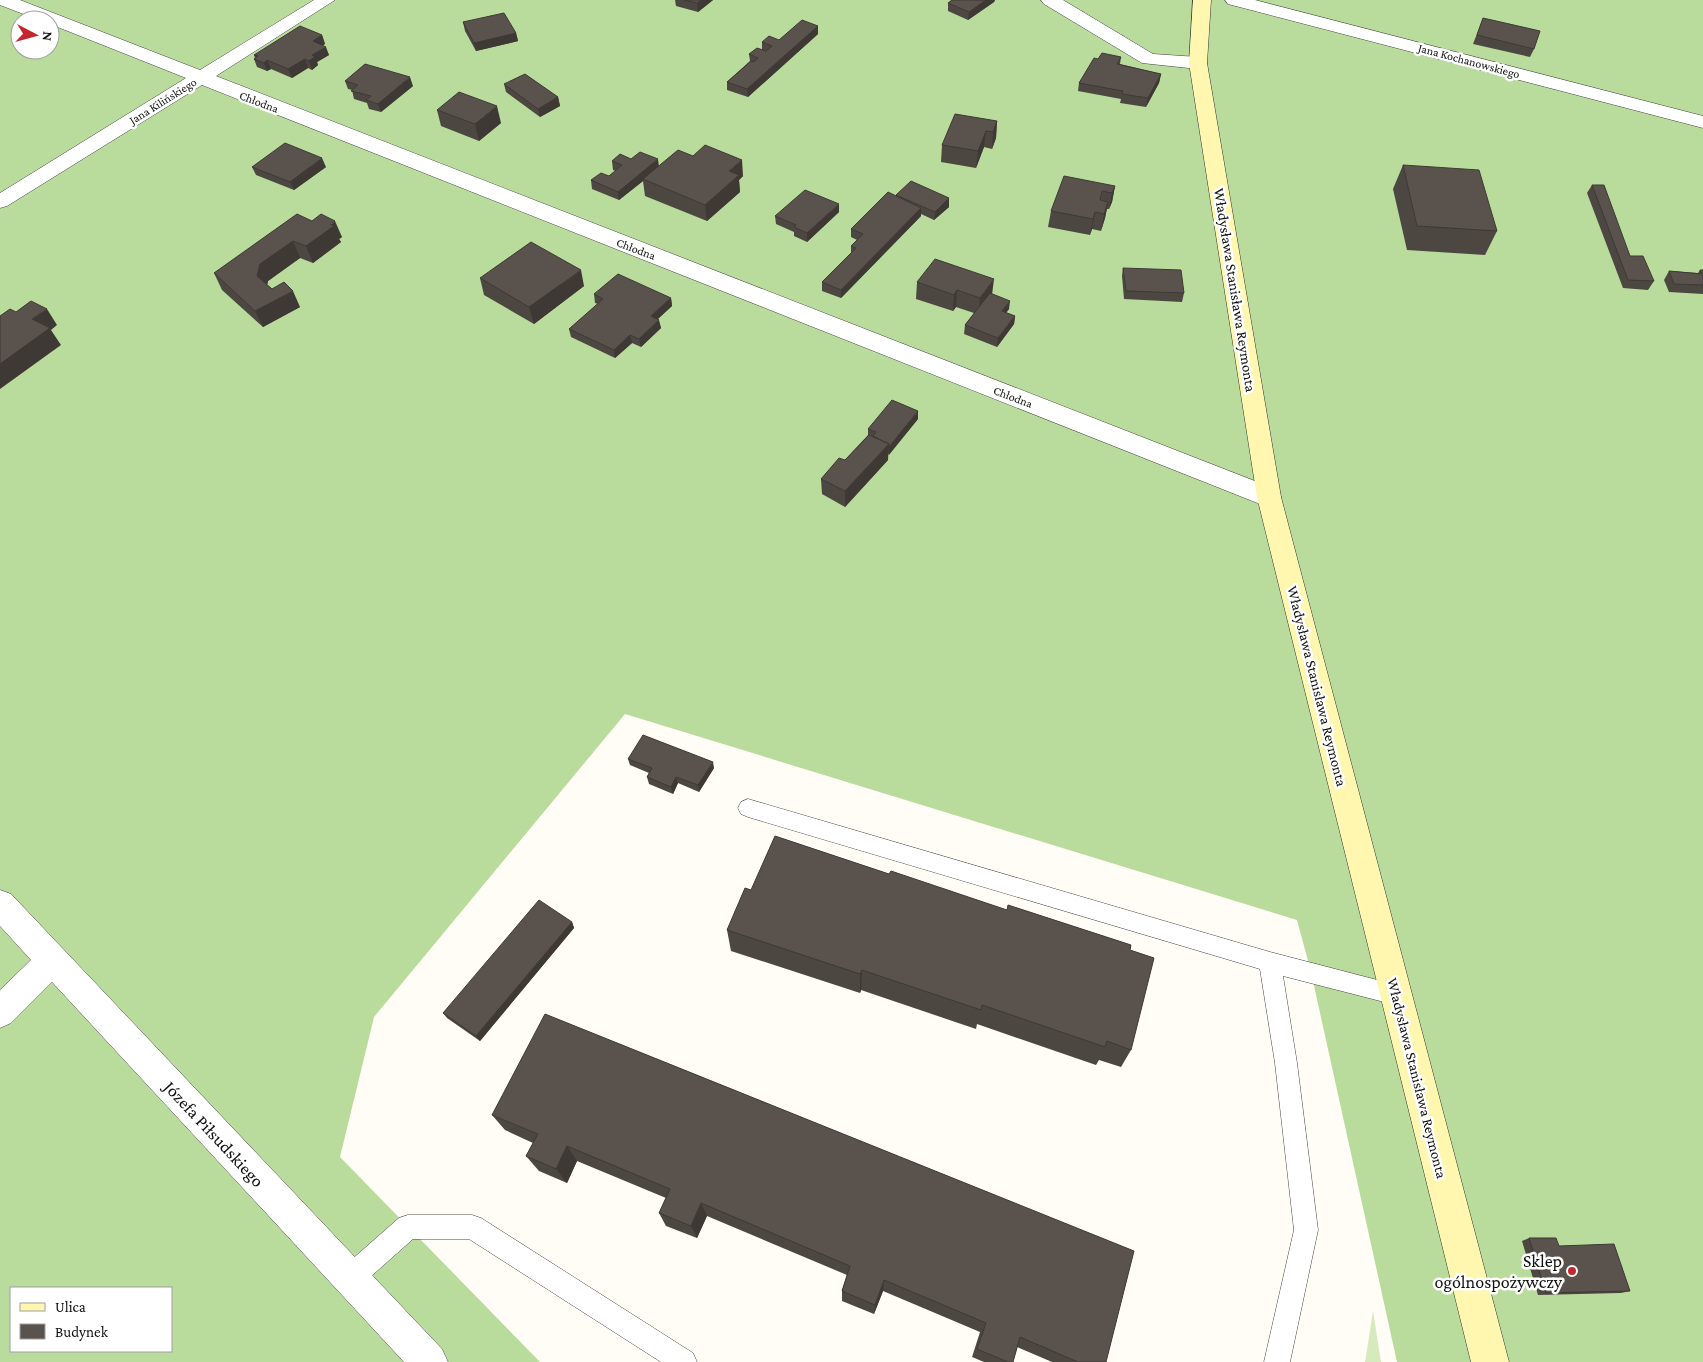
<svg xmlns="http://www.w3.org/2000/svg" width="1703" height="1362" viewBox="0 0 1703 1362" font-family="'Crimson Pro',serif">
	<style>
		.green { fill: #d5ebbd }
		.forest { fill: #b9dc9c; fill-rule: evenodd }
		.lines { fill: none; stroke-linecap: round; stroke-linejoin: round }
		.lane-casing { stroke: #444; stroke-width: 1 }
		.street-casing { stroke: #444; stroke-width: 1 }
		.secondary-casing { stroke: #333; stroke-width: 1 }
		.lane { fill: #fff; fill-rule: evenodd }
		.street { fill: #fff; fill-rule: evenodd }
		.secondary { fill: #fff6b0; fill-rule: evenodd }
		.wall { fill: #4d4742 }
		.shaded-wall { fill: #3f3936 }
		.building { fill: #5a524d; stroke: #3f3936 }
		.poi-dot { fill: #c4262e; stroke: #fff; stroke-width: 2 }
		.labels { text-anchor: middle; stroke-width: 5; stroke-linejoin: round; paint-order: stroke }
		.far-street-label { font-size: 12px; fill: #111; stroke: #fff }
		.street-label { font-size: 15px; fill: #111; stroke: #fff }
		.near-street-label { font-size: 18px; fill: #111; stroke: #fff }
		.near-poi-label { font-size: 18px; fill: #111; stroke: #fff; text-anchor: end }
	</style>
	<rect width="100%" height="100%" fill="#fffdf5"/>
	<path class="green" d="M1373,1311L1381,1362H1365Z"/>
	<path class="forest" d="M0,0H1703V1362H1397L1311,972L1297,920L625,714L374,1017L340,1157L540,1362H0ZM20,20H50V50H20ZM11,1288H171V1351H11Z"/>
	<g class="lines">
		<g class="lane-casing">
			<path id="lane" d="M748,799L1270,952L1404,987L1407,994L1404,1001L1396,1005L1283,976L1297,1063L1318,1230L1290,1362H1264L1294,1230L1275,1063L1260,969L748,817L741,814L738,808L741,802Z
				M408,1215H472L481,1218L693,1353L697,1362H661L469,1239H413L359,1287L350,1290L341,1287L338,1278L341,1269L399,1218Z"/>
		</g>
		<g class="street-casing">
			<path id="street" d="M0,0H20L200,70L314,0H335L216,76L1278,490L1281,497L1278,504L1269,506L1260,504L202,85L7,206L0,208V193L186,78L50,24V20H39L0,5Z
				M1041,0H1063L1153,54L1198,57L1205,59L1207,63L1205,67L1198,69L1142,63L1044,4Z
				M1225,0H1255L1703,116V128L1228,4Z
				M0,890L11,894L442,1349L448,1362H404L52,982L11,1023L0,1028V990L31,960L0,926Z"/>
		</g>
		<g class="secondary-casing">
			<path id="secondary" d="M1193,0H1211L1207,63L1281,497L1509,1362H1471L1257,497L1189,63Z"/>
		</g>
		<use href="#lane" class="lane"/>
		<use href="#street" class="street"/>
		<use href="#secondary" class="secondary"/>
	</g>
	<path class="wall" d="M675,0H713L698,12L676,6Z
		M952,0H995L994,2L968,20L948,11V3Z
		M1483,18L1534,49L1530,57L1473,44Z
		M463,22L516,33L518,41L476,51L465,31Z
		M818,26V34L748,97L727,90V82L750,61L749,54L762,50V42L779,40Z
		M322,35L325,44L322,45L329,55L317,62L318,65L312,70L308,68L292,78L271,69L267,71L257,67L254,59L255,58L254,55Z
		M1121,57L1120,64L1161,74L1159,83L1146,107L1120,103L1121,99L1078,91L1079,83L1098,59Z
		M345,81L413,86L381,112L369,109L367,103L354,99L352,90L348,89Z
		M504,84L558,97L560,106L540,117L506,92Z
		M437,110L501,123L479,141L441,126Z
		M997,121L996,138L992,149L984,147L976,168L941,162L942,145Z
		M631,159L659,166L743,176L739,180L740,192L707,221L645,196L643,181L619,200L592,189L591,180L609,176L616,171L613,170L612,161Z
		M1403,165L1497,231L1485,255L1407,250L1393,189Z
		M252,167H326L294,190L256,175Z
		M1592,185L1630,256L1654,281L1648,290L1623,288L1587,193Z
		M1115,186L1112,202L1109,209H1107L1105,218L1101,231L1092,229L1090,235L1048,227L1051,211Z
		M896,195L949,198V207L934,220L921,214V216L841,298L822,291V282L851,253V246L857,240L851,237V229L896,196Z
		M839,212L807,242L794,236V232L776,224L775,216Z
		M312,221L342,237L339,239L341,242L313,263L300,258L268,281L267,285L272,289L300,307L263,327L222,290L214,273Z
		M1123,268L1184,293L1182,302L1124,299L1122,276Z
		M1700,270H1703V294L1669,292L1664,280L1669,271L1698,273Z
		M480,278L584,286L534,324L484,295Z
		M917,282L992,294L1009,309L1006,313L1015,316L1014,324L997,347L964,334L965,325L974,313L956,307L953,311L916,299Z
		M594,294L671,298L672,306L658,319L661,328L641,347L632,343L615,358L571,337L569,329L598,304L595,303Z
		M918,419L888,455V460L845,507L822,494L821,479L845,460L868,435V429Z
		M628,759L714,768L699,792L678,783L673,794L649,784L647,777L649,773L630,765Z
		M889,874L1130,950L1131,1050L1121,1067L1099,1060L1096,1065L977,1024L976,1029L861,990L860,993L731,951L727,930L751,890Z
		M572,922L574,928L480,1041L447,1018L443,1013Z
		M492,1115L1106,1362H1052L1017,1347L1013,1362H984L972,1357L980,1332L883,1291L874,1314L842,1301V1291L847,1275L707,1216L697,1238L666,1226L659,1213L666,1198L577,1161L567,1183L539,1171L526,1156L533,1143L505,1130Z
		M1529,1238L1630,1291L1621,1293L1538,1295L1522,1241Z"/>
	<path class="shaded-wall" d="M702,0H713L698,12L697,3Z
		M986,0H995L994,2L968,20L969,12Z
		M818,26V34L748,97L747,89Z
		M516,33L518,41L476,51L474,43Z
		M322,35L325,44L316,50L313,41Z
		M326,47L329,55L317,62L318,65L312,70L309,61L312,55Z
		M305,59L308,68L292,78L288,69Z
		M267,60L271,69L267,71L264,63Z
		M1161,74L1159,83L1146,107L1148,98Z
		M410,77L413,86L381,112L378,104Z
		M558,97L560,106L540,117L538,109Z
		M497,106L501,123L479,141L475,124Z
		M997,121L996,138L992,149L993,132Z
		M986,131L984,147L976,168L978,151Z
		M322,158L326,167L294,190L290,182Z
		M658,159L659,167L643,179V181L619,200L618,192Z
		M742,160L743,176L739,180L740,192L707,221L705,205L729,171Z
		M1115,186L1112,202L1109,209L1112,193Z
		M949,198V207L934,220L935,212Z
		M1108,202L1105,218L1101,231L1104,214Z
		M839,204V212L807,242V233Z
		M921,208V216L841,298V290Z
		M1095,212L1092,229L1090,235L1093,219Z
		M335,221L342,237L339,239L341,242L313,263L306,246Z
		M293,241L300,258L268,281L265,293L257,276L260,264Z
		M581,270L584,286L534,324L529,307Z
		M994,279L992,295L978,315L980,298Z
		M957,290L956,307L953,311L954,295Z
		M293,291L300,307L263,327L255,311Z
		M671,298L672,306L652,324L651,316Z
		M1010,301L1009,309L1001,319L1002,311Z
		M47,309L57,325L51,330L61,345L0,389V364L32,319Z
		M1015,316L1014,324L997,347L998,338Z
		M659,320L661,328L641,347L639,339Z
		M630,335L632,343L615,358L614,350Z
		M918,411V419L889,455V447Z
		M889,444L888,460L845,507V491Z
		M713,762L714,768L699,792L698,785Z
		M676,777L678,783L673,794L671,787Z
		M572,922L574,928L480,1041L476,1036Z
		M862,970L861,990L860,993V974Z
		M567,1146L577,1161L567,1183L556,1169Z
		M701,1203L707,1216L697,1238L691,1226Z
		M884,1280L883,1291L874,1314L875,1305Z"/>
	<path class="building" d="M684,0H702L697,3Z
		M952,0H986L969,12L948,3Z
		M504,13L516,33L474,43L463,22Z
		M1483,18L1540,31L1534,49L1477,35Z
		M802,20L818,26L747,89L727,82L751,61L754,62L758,58L749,54L757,48L766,51L772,46L762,42L769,36L779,40Z
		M300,26L322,35L313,41L326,47L312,55L315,57L309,61L305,59L288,69L267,60L264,63L254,59L258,56L254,55Z
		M1102,53L1121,57L1117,64L1161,74L1148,98L1122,94L1123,91L1079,83L1094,58L1098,59Z
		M365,64L410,77L378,104L366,100L371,96L351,91L358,85L345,81Z
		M525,74L558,97L538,109L504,84Z
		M459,92L497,106L475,124L437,110Z
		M955,114L997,121L993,132L986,131L978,151L942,145Z
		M285,143L322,158L290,182L252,167Z
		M705,145L742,160L729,171L739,175L705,205L643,179L678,150L693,156Z
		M640,152L658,159L618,192L591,180L601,173L609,176L622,165L612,161L620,154L631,159Z
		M1403,165L1479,170L1497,231L1417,226Z
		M1064,176L1115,186L1112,193L1102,191L1100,200L1108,202L1104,214L1095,212L1093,219L1051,211Z
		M911,181L949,198L935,212L896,195Z
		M1592,185H1604L1630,256H1643L1654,281L1628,280Z
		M805,190L839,204L807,233L794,227L796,225L775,216Z
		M888,192L921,208L841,290L822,282L856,248L851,246L863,234L851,229Z
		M297,214L312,221L321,214L335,221L330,224L334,226L306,246L293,241L260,264L257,276L272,289L284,282L293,291L255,311L214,273Z
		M531,242L581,270L529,307L480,278Z
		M935,259L994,279L980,298L957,290L954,295L917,282Z
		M1123,268L1181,270L1184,293L1126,291Z
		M1700,270H1703V285L1674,284L1669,271L1702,274Z
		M618,274L671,298L651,316L659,320L639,339L630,335L614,350L569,329L603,299L594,294Z
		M990,293L1010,301L1002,311L1015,316L998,338L965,325Z
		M31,301L47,309L32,319L50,328L0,364V316L10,309L16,312Z
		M892,400L918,411L889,447V444L873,436L876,432L868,429Z
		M869,435L889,444L845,491L821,479L839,458L845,460Z
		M643,735L713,762L698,785L676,777L671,787L647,777L652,768L628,759Z
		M775,836L889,874L891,871L1007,910L1008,905L1131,945L1130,950L1154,958L1131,1050L1107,1041L1105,1047L982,1005L981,1010L862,970L860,974L727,930L745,888L751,890Z
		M539,900L572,922L476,1036L443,1013Z
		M545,1014L1134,1251L1106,1362H1078L1020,1337L1013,1362H1008L977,1349L986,1323L884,1280L875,1305L842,1291L850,1266L701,1203L691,1226L659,1213L670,1189L567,1146L556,1169L526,1156L538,1134L492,1115Z
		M1529,1238H1556L1559,1246L1614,1244L1630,1291L1546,1293Z"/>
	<circle class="poi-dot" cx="1572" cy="1271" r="5"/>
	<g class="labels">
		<g class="far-street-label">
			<text transform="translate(1469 61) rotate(15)" y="4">Jana Kochanowskiego</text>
			<text transform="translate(163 101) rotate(-32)" y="4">Jana Kilińskiego</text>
			<text transform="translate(259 102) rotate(21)" y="4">Chłodna</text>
			<text transform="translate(636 249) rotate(21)" y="4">Chłodna</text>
			<text transform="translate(1013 397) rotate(21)" y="4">Chłodna</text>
		</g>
		<g class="street-label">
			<text transform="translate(1235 290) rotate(81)" y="5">Władysława Stanisława Reymonta</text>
			<text transform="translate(1317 686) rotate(76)" y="5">Władysława Stanisława Reymonta</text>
			<text transform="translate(1417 1078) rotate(76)" y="5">Władysława Stanisława Reymonta</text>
		</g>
		<g class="near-street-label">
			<text transform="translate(214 1134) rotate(47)" y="6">Józefa Piłsudskiego</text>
		</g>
		<g class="near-poi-label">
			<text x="1562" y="1267">Sklep<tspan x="1562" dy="21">ogólnospożywczy</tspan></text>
		</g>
	</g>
	<rect x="10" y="1287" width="162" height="65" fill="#ffffff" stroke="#a0a0a0"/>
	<rect x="20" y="1303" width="25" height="8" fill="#fff6b0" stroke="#a0a0a0"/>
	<text x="55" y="1312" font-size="15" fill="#111111">Ulica</text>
	<rect x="20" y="1324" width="25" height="15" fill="#5a524d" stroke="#a0a0a0"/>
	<text x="55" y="1337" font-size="15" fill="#111111">Budynek</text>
	<g transform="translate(35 35) rotate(96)"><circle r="24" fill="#ffffff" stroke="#a0a0a0"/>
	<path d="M0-4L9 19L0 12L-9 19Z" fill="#c4262e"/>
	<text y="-8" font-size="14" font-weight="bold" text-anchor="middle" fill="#111111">N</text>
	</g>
</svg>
